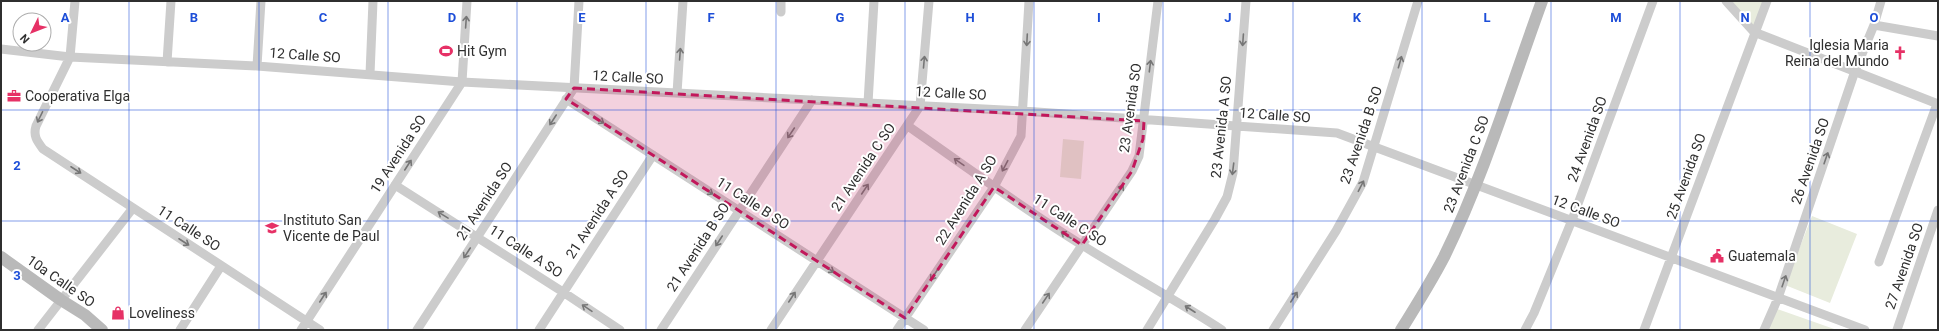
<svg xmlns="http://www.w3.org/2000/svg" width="1939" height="331" viewBox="0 0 1939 331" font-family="Roboto,sans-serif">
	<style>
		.green { fill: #e8ecdd }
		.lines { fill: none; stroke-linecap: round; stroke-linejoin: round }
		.street { stroke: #ccc; stroke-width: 9 }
		.secondary { stroke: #b9b9b9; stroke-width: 12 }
		.oneway { stroke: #767676 }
		.marked { fill: #c2185b; fill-opacity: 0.2; stroke: #c2185b; stroke-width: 3; stroke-dasharray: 8 5; stroke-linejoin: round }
		.grid { fill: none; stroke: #1d4ed8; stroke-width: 1; stroke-opacity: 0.55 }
		.labels { text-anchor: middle; stroke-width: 4; stroke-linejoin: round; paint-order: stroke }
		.poi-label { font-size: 14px; fill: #2f2f2f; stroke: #fff; text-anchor: start }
		.street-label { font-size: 14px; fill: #2f2f2f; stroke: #fff }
		.grid-label { font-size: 13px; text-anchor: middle; font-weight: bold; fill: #1d4ed8; stroke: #fff; stroke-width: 4; stroke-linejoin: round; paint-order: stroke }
	</style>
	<rect width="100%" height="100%" fill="#fff"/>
	<path class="green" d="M1726,1H1767L1754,32Z
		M1063,139L1084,141L1081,179L1060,177Z
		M1812,216L1857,234L1830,303L1785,285Z
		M1777,309L1837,330H1768Z"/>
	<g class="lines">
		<path class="street" d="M75,1L70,57L36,126C33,136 37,141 43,149L320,330
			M1726,1L1754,32L1938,104
			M781,12V1
			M1874,25L1938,36
			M1,49L70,57L257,66L462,82L1023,111L1337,133L1865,330
			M167,62L171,1
			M257,66L261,1
			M370,74L373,1
			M677,93L683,1
			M566,99L924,330
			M868,103L874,1
			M908,126C965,166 1022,208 1082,245C1128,274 1176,300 1222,330
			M395,185L563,292L620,330
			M1879,262L1937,104
			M38,330L133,208
			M180,330L221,266
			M301,330L462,82L467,1
			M417,330L574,88L579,1
			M539,330L653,155
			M661,330L812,100
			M771,330L920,106L929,1
			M897,330L994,187L1021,136L1029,1
			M1025,330L1132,171L1139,156L1158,1
			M1147,330L1215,219L1227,197L1233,173L1246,1
			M1273,330L1336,231L1363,182L1418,1
			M1525,330L1534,313L1572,220L1653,1
			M1644,330L1767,1
			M1764,330L1778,298L1855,71L1874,25L1881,1
			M1897,330L1938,210"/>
		<path class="secondary" d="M1,257L61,300L85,315L102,330
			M1401,330C1416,306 1431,282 1444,257C1484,175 1511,86 1542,1"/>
	</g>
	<defs><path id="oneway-shaft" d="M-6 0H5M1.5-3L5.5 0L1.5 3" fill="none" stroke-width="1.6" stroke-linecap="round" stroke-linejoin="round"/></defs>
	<g class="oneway">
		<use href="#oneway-shaft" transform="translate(466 22) rotate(-86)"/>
		<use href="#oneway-shaft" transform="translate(1027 40) rotate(93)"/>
		<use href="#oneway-shaft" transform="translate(1243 40) rotate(94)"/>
		<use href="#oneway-shaft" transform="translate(680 54) rotate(-86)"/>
		<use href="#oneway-shaft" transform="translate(924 62) rotate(-85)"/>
		<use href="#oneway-shaft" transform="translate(1400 62) rotate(-74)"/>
		<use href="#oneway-shaft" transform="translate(1150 66) rotate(-83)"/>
		<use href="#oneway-shaft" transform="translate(40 117) rotate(116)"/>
		<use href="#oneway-shaft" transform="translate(553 120) rotate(123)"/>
		<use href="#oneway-shaft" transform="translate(599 120) rotate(33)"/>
		<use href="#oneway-shaft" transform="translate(791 133) rotate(124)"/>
		<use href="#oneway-shaft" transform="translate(1826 158) rotate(-71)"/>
		<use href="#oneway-shaft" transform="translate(959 162) rotate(-145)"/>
		<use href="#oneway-shaft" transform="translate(408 165) rotate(-57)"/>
		<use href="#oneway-shaft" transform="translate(1005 166) rotate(118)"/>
		<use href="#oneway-shaft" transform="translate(1233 169) rotate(97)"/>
		<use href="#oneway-shaft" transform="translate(76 170) rotate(33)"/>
		<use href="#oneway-shaft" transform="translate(1361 186) rotate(-63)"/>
		<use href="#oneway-shaft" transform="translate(865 189) rotate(-56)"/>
		<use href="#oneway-shaft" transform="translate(1120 190) rotate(-56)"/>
		<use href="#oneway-shaft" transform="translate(708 191) rotate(33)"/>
		<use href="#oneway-shaft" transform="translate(443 215) rotate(-148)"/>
		<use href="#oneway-shaft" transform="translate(1066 235) rotate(-147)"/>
		<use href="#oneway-shaft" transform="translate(719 241) rotate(123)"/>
		<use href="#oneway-shaft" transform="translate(184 242) rotate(33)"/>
		<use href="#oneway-shaft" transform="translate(467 253) rotate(123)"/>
		<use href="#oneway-shaft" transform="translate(829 269) rotate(33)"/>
		<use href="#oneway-shaft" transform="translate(934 275) rotate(124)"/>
		<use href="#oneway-shaft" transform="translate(1784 281) rotate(-71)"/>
		<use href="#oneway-shaft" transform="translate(323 297) rotate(-57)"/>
		<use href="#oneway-shaft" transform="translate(792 297) rotate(-57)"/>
		<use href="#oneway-shaft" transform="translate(1294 297) rotate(-57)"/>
		<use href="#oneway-shaft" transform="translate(1046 298) rotate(-56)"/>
		<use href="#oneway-shaft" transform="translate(587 308) rotate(-146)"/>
		<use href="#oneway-shaft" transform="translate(1190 309) rotate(-147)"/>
	</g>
	<path class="marked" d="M574,88L1144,121L1143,139L1132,171L1082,245L994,187L905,318L566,99Z"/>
	<path class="grid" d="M129,1V330M259,1V330M388,1V330M517,1V330M646,1V330M776,1V330M905,1V330M1034,1V330M1163,1V330M1293,1V330M1422,1V330M1551,1V330M1680,1V330M1810,1V330M1,110H1938M1,221H1938"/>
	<defs>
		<g id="stadium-bare" transform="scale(1.08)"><path d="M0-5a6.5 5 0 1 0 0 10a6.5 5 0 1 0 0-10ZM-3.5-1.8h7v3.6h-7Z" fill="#e63166" stroke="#fff" stroke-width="2.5" paint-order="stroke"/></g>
		<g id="church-bare" transform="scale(1.08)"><path d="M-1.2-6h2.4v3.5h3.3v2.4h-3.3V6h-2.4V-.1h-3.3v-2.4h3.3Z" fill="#e63166" stroke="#fff" stroke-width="2.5" paint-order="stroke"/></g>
		<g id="office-bare" transform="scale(1.08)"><path d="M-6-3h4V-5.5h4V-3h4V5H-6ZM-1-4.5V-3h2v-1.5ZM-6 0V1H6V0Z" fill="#e63166" stroke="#fff" stroke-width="2.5" paint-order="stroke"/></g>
		<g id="school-bare" transform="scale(1.08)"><path d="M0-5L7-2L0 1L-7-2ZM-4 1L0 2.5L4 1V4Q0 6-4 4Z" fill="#e63166" stroke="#fff" stroke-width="2.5" paint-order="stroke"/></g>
		<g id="civic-bare" transform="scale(1.08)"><path d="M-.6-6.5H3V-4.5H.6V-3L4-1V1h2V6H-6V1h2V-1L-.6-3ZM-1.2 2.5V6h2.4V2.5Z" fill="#e63166" stroke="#fff" stroke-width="2.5" paint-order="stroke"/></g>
		<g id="shop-bare" transform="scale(1.08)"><path d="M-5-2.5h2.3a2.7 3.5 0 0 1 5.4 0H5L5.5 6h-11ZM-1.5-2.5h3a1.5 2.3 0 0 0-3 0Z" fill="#e63166" stroke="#fff" stroke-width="2.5" paint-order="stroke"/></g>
	</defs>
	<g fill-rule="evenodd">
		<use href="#stadium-bare" x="446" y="51"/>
		<use href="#church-bare" x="1900" y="53"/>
		<use href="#office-bare" x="14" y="96"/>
		<use href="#school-bare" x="272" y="228"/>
		<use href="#civic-bare" x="1717" y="256"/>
		<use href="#shop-bare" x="118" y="313"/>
	</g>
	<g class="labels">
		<g class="poi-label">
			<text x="1889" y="50" text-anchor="end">Iglesia Maria<tspan x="1889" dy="16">Reina del Mundo</tspan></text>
			<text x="457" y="56">Hit Gym</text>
			<text x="25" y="101">Cooperativa Elga</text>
			<text x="283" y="225">Instituto San<tspan x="283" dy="16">Vicente de Paul</tspan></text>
			<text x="1728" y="261">Guatemala</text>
			<text x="129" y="318">Loveliness</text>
		</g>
		<g class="street-label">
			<text transform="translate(305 55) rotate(4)" y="5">12 Calle SO</text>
			<text transform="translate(628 77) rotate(3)" y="5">12 Calle SO</text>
			<text transform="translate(951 93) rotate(3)" y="5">12 Calle SO</text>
			<text transform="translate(1130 108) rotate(-82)" y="5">23 Avenida SO</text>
			<text transform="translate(1275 115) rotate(4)" y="5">12 Calle SO</text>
			<text transform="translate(1221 127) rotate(-84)" y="5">23 Avenida A SO</text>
			<text transform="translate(1361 135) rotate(-71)" y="5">23 Avenida B SO</text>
			<text transform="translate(1587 139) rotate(-70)" y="5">24 Avenida SO</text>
			<text transform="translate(398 154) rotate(-57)" y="5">19 Avenida SO</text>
			<text transform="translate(1810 161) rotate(-71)" y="5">26 Avenida SO</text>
			<text transform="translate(1466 164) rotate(-69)" y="5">23 Avenida C SO</text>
			<text transform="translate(863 167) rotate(-56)" y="5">21 Avenida C SO</text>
			<text transform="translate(1686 176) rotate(-70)" y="5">25 Avenida SO</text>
			<text transform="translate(966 200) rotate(-58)" y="5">22 Avenida A SO</text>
			<text transform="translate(484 201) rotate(-57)" y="5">21 Avenida SO</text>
			<text transform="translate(753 203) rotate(33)" y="5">11 Calle B SO</text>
			<text transform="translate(1586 211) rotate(20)" y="5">12 Calle SO</text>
			<text transform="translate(597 214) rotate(-57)" y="5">21 Avenida A SO</text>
			<text transform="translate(1070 220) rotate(33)" y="5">11 Calle C SO</text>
			<text transform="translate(189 228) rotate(33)" y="5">11 Calle SO</text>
			<text transform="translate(698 247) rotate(-57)" y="5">21 Avenida B SO</text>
			<text transform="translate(526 251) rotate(33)" y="5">11 Calle A SO</text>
			<text transform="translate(1904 266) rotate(-71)" y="5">27 Avenida SO</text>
			<text transform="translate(61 281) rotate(35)" y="5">10a Calle SO</text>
		</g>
	</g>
	<g class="grid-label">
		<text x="65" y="22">A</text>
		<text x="194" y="22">B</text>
		<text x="323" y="22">C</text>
		<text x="452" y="22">D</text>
		<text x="582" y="22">E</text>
		<text x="711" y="22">F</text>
		<text x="840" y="22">G</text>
		<text x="970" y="22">H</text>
		<text x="1099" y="22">I</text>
		<text x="1228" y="22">J</text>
		<text x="1357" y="22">K</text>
		<text x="1487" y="22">L</text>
		<text x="1616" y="22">M</text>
		<text x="1745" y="22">N</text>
		<text x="1874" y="22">O</text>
		<text x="17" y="170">2</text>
		<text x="17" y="280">3</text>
	</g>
	<rect width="1939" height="331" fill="none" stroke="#2f2f2f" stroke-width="4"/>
	<g transform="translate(32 32) rotate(227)"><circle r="19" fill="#ffffff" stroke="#acacac"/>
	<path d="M0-3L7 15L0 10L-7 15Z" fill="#e63166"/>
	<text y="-6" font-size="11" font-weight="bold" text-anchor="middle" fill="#2f2f2f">N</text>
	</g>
</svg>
